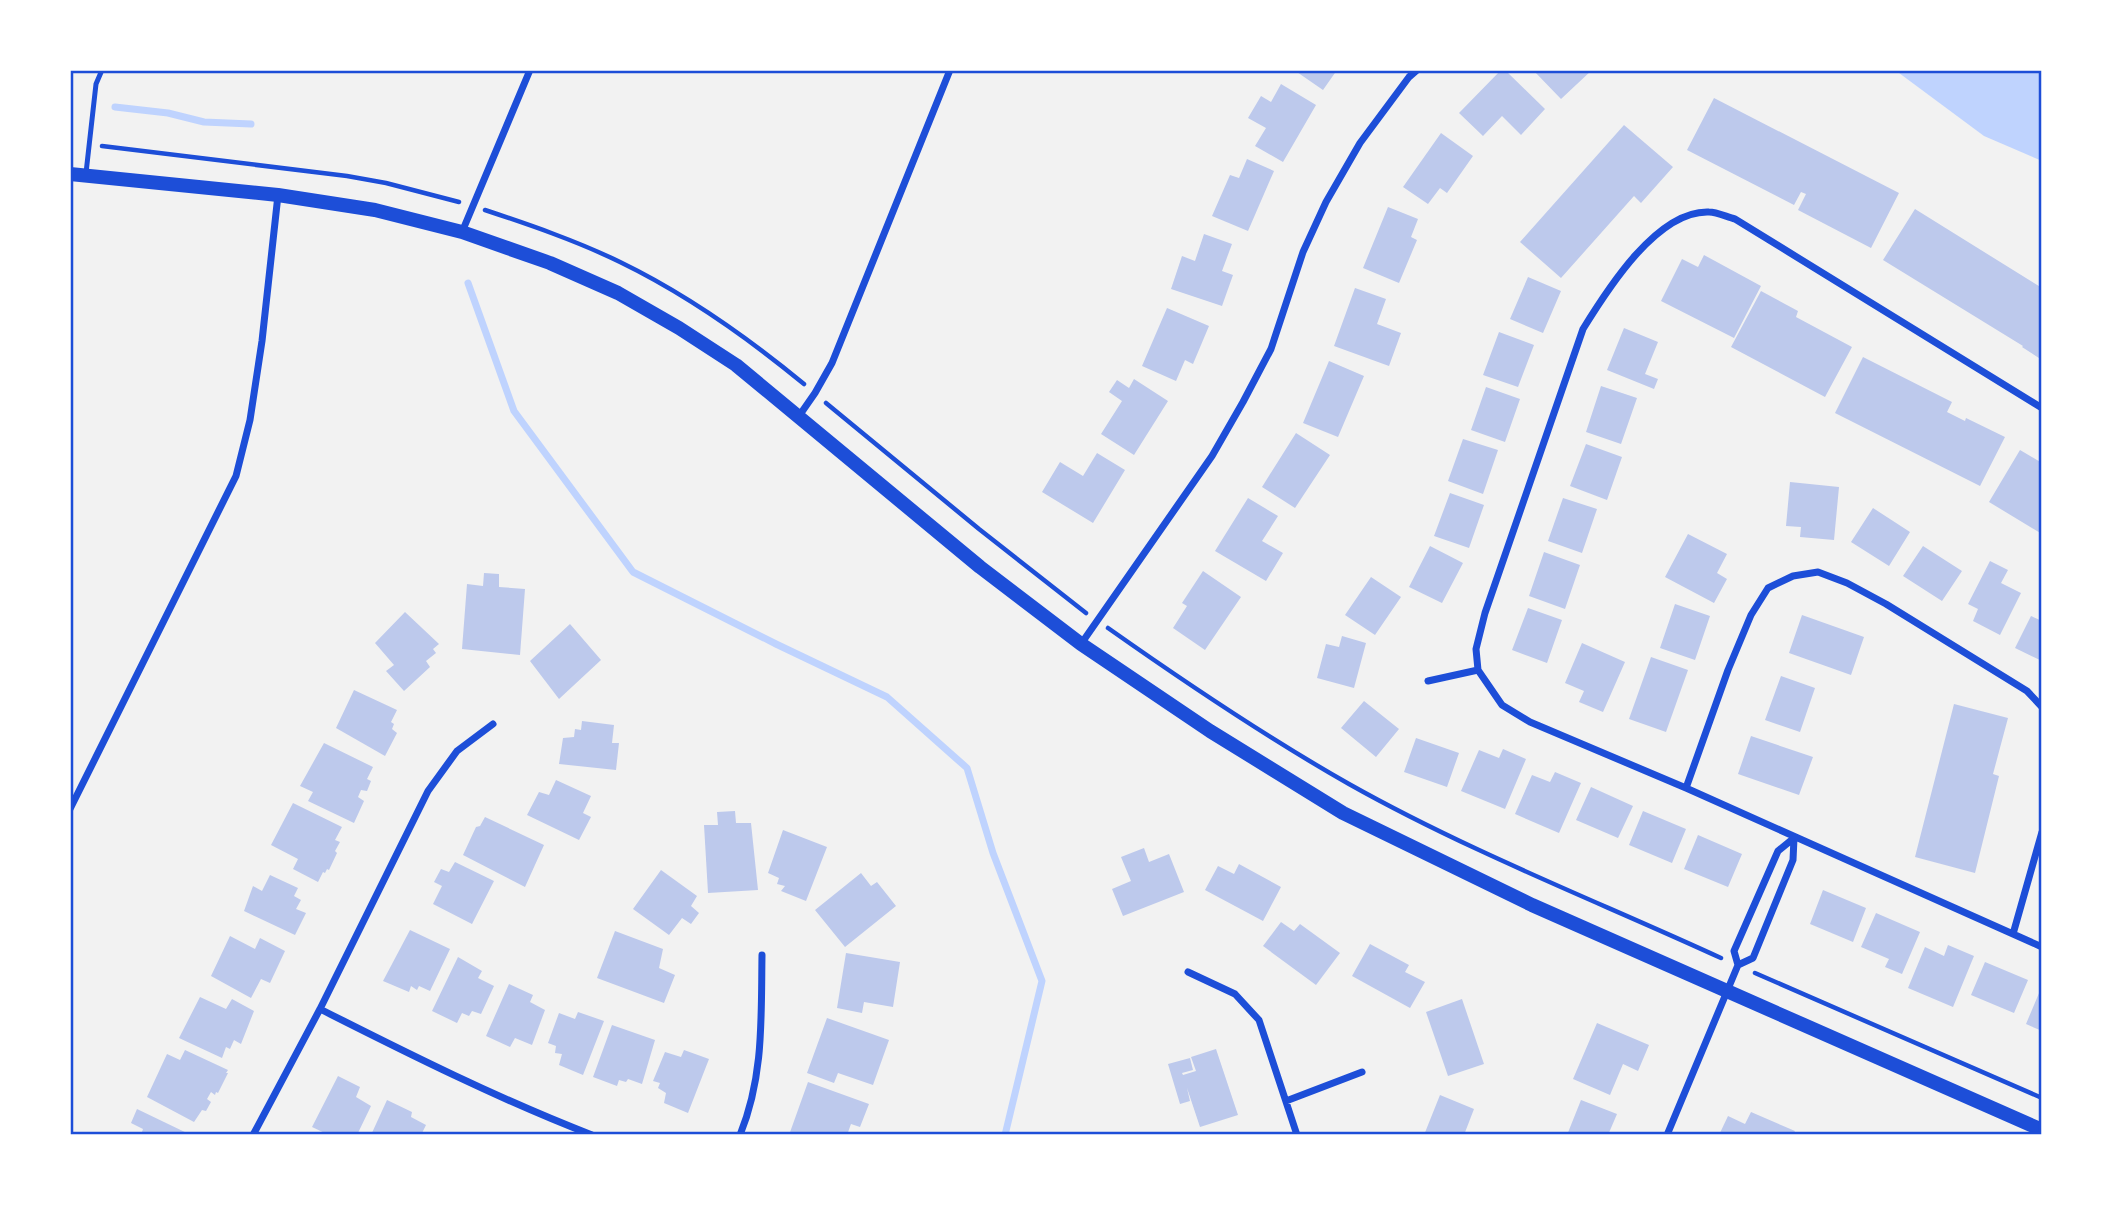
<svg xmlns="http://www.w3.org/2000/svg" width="2112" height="1205" viewBox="0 0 2112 1205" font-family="'DejaVu Sans',sans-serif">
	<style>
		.water { fill: #bfd3fe }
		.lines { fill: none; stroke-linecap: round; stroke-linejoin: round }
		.stream { stroke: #bfd3fe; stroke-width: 7 }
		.building { fill: #bdc9ec }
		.path { stroke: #1d4ed8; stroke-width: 4.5 }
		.service { stroke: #1d4ed8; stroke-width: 5 }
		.minor { stroke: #1d4ed8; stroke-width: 7 }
		.secondary { stroke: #1d4ed8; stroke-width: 14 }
		.neatline { fill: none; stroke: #1d4ed8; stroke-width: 2.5 }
	</style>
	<rect width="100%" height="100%" fill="#f2f2f2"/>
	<path class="water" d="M1895,70H2042V161L1984,136Z"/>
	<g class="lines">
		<path class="stream" d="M115,107L168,113L204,122L251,124
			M468,283L514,411L633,572L776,644L887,697L967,768L993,853L1042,981L1005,1135"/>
	</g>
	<path class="building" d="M1294,70H1337L1323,90Z
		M1501,70H1505L1545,109L1521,135L1502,116L1483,136L1459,113Z
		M1533,70H1592L1561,99Z
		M1281,84L1316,105L1283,162L1255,146L1266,128L1248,118L1261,96L1271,102Z
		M1714,98L1899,193L1871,248L1798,210L1806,194L1801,192L1794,205L1687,150Z
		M1624,125L1673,167L1641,203L1634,196L1561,278L1520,242Z
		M1441,133L1473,156L1447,193L1440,188L1428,204L1403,187Z
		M1247,159L1274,171L1248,231L1212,216L1230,175L1239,178Z
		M1388,207L1418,219L1411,237L1417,240L1399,283L1363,268Z
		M1915,209L2042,288V360L2022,347L2023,346L1883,260Z
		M1204,234L1232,244L1222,271L1233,275L1222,306L1171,289L1182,256L1195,261Z
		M1704,255L1761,286L1734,338L1661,301L1682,259L1698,267Z
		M1528,277L1561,291L1543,333L1510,319Z
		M1355,288L1386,299L1377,324L1401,333L1389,366L1334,346Z
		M1761,291L1798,311L1796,317L1852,347L1825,397L1731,347Z
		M1167,308L1209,326L1193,364L1185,360L1176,381L1142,366Z
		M1624,328L1658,342L1645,374L1658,379L1654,389L1607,370Z
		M1499,332L1534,345L1518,387L1483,375Z
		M1863,357L1952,402L1947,412L1965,421L1966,418L2005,437L1980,486L1835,413Z
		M1329,361L1364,376L1338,437L1303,423Z
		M1134,379L1168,401L1134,455L1101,434L1122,401L1109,392L1117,380L1129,388Z
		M1601,386L1637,398L1621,444L1586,432Z
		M1486,387L1520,399L1505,442L1471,430Z
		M1296,433L1330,455L1295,508L1262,487Z
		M1463,439L1498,450L1483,494L1448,481Z
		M1586,444L1622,457L1607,500L1570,486Z
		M2020,450L2042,463V534L1989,502Z
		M1097,453L1125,470L1093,523L1042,492L1060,462L1083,476Z
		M1790,482L1839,487L1834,540L1800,537L1801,527L1786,526Z
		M1450,493L1484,505L1469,548L1434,536Z
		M1248,498L1278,516L1262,541L1283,553L1266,581L1215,551Z
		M1563,498L1597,509L1582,553L1548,541Z
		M1873,508L1910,532L1889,566L1851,542Z
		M1688,534L1727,554L1717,573L1727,579L1714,603L1665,577Z
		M1430,546L1463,563L1442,603L1409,587Z
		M1923,546L1962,571L1942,601L1903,576Z
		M1544,552L1580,565L1565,609L1529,596Z
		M1990,561L2008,570L2001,583L2021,593L2000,635L1973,621L1978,609L1968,604Z
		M1203,571L1241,597L1205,650L1173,628L1187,606L1182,603Z
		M484,573L499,574V587L525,589L520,655L462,649L467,584L483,586Z
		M1371,577L1401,597L1375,635L1345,615Z
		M1675,604L1710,616L1695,660L1660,648Z
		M1528,608L1562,620L1547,663L1512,650Z
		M405,612L439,644L433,649L436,653L426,661L430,667L404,691L386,671L394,665L375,643Z
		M1802,615L1864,637L1851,675L1789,653Z
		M2031,616L2042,621V661L2015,648Z
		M570,624L601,660L559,699L530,661Z
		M1342,636L1366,643L1354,688L1317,678L1326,644L1339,647Z
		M1582,643L1625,662L1603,712L1579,702L1584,691L1565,683Z
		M1651,657L1688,670L1666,732L1629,719Z
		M1781,676L1815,688L1800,732L1765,720Z
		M354,690L397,710L391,722L394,724L392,729L397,733L385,756L336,728Z
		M1364,701L1399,729L1376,757L1341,728Z
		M1954,704L2008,718L1993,774L1999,776L1975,873L1915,857Z
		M582,721L614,725L612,743H619L616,770L559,764L563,738L574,737L575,729L581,730Z
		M1751,736L1813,757L1799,795L1738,774Z
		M1416,738L1459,753L1447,787L1404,772Z
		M324,743L373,767L367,779L371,781L367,791L361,790L358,797L364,801L354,823L308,801L313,792L300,786Z
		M1503,749L1526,759L1505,809L1461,791L1479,750L1499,758Z
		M1555,772L1581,783L1559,833L1515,814L1532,775L1550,782Z
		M556,780L591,796L583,813L591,817L579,840L527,815L539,792L549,795Z
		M1591,787L1633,806L1618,838L1576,820Z
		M293,803L342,827L335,840L340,842L335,851L337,853L329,870L327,869L325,873L323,872L318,882L293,869L298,859L271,845Z
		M735,811L736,823H751L758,890L708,893L704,825H718L717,812Z
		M1643,811L1686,829L1672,863L1629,845Z
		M485,817L544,845L525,887L463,855L476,827L480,826Z
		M783,830L827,847L806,901L781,891L785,886L777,884L779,878L768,873Z
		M1698,835L1742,854L1728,887L1684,869Z
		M1144,848L1149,862L1169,854L1184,892L1123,916L1112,889L1131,881L1121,857Z
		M455,862L494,881L472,924L433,904L442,886L434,882L441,869L449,872Z
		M1239,864L1281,887L1263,921L1205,890L1218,866L1234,874Z
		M661,870L697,896L691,906L699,913L691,924L682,918L669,935L633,909Z
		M861,873L871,886L877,882L896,906L845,947L815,910Z
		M270,875L298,888L294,896L301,900L296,909L306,913L295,935L244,911L253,886L262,891Z
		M1823,890L1866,908L1853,942L1810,924Z
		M1876,913L1920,932L1902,974L1885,967L1889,959L1861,947Z
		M1281,922L1294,931L1300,924L1340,953L1316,985L1263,946Z
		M410,930L450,949L430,991L419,986L417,990L411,986L409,992L383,981Z
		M615,931L663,949L659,968L675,975L664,1003L597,978Z
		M230,936L255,949L260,938L285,951L270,983L261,979L251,998L211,976Z
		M1370,944L1409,965L1405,972L1425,982L1410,1008L1352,976Z
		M1948,945L1974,956L1953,1007L1908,988L1925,947L1944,956Z
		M846,953L900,962L893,1007L864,1002L862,1013L837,1008Z
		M458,957L482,971L478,978L494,986L481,1014L472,1011L469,1016L462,1013L457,1023L432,1011Z
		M1985,962L2028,980L2014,1013L1971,995Z
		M509,984L533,995L530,1002L545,1010L532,1045L515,1038L510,1047L486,1036Z
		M2042,986V1031L2026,1024Z
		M200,997L226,1009L232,999L254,1011L241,1044L234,1040L230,1049L226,1047L222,1058L179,1038Z
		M1462,999L1484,1064L1448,1076L1426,1012Z
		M578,1012L604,1021L583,1075L559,1065L562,1054L555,1053L556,1046L548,1043L559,1013L575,1019Z
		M827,1018L889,1040L873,1085L838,1073L834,1083L807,1073Z
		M1597,1023L1649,1045L1638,1071L1623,1064L1610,1095L1573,1079Z
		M612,1025L655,1040L642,1084L628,1079L626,1082L619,1080L617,1086L593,1077Z
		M1216,1049L1238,1115L1200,1127L1187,1088L1190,1101L1180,1104L1168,1064L1190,1058L1193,1070L1182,1073L1183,1075L1196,1071L1191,1057Z
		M185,1050L228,1070L226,1073H228L218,1093L216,1092L215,1095L211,1092L207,1099L211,1102L206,1111L202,1110L194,1122L147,1097L167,1054L180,1060Z
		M684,1050L709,1059L688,1113L664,1103L666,1093L658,1088L660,1083L653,1081L665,1052L681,1057Z
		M338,1076L360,1087L356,1097L371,1106L357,1135H344L338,1132L337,1135H329L312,1127Z
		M808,1082L869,1104L860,1127L851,1124L847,1135H789Z
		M1440,1095L1474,1109L1464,1135H1424Z
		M387,1100L412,1112L411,1117L426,1125L421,1135H371Z
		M1581,1100L1617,1114L1608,1135H1567Z
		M137,1109L191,1135H141L143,1129L131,1123Z
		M1751,1112L1795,1131L1793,1135H1719L1728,1116L1745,1124Z"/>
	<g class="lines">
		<path class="path" d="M102,146L347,176L386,183L459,202
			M485,210C530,225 577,241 620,262C686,294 747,337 804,384
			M826,403L979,529L1086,613
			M1108,628C1186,683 1266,737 1349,784C1468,851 1597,901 1721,958
			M1755,973L2042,1098"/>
		<path class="service" d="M86,173L96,84L102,70"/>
		<path class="minor" d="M462,232L530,70
			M2042,408L1735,219C1727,217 1717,212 1709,212C1657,210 1607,290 1583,329L1485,613L1476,649L1478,670L1502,705L1530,722L1686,788L2042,947
			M799,416L815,393L832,363L950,70
			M1081,644L1212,456L1243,402L1271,349L1303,252L1326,202L1360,143L1409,77L1417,70
			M1428,681L1478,670
			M1686,788L1728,670L1751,615L1768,588L1793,576L1818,572L1847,583L1886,604L2027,691L2042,707
			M70,809L236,476L250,420L262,341L278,195
			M2013,934L2042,832
			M1738,965L1734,951L1778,851L1794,838
			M1188,972L1235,994L1259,1020L1297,1135
			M320,1009C409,1054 499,1099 592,1135
			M1286,1101L1362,1072
			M253,1135L320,1009L428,791L457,751L493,724
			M740,1135C764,1076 761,1018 762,955
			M1667,1135L1738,965L1753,958L1793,860L1794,838"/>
		<path class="secondary" d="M70,174L278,195L375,210L462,232L550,263L618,293L679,328L736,365L980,567L1081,644L1210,731L1343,813L1532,905L2042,1130"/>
	</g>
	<rect width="2112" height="1205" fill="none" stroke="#ffffff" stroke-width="144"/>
	<rect x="72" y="72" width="1968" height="1061" class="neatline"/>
</svg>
